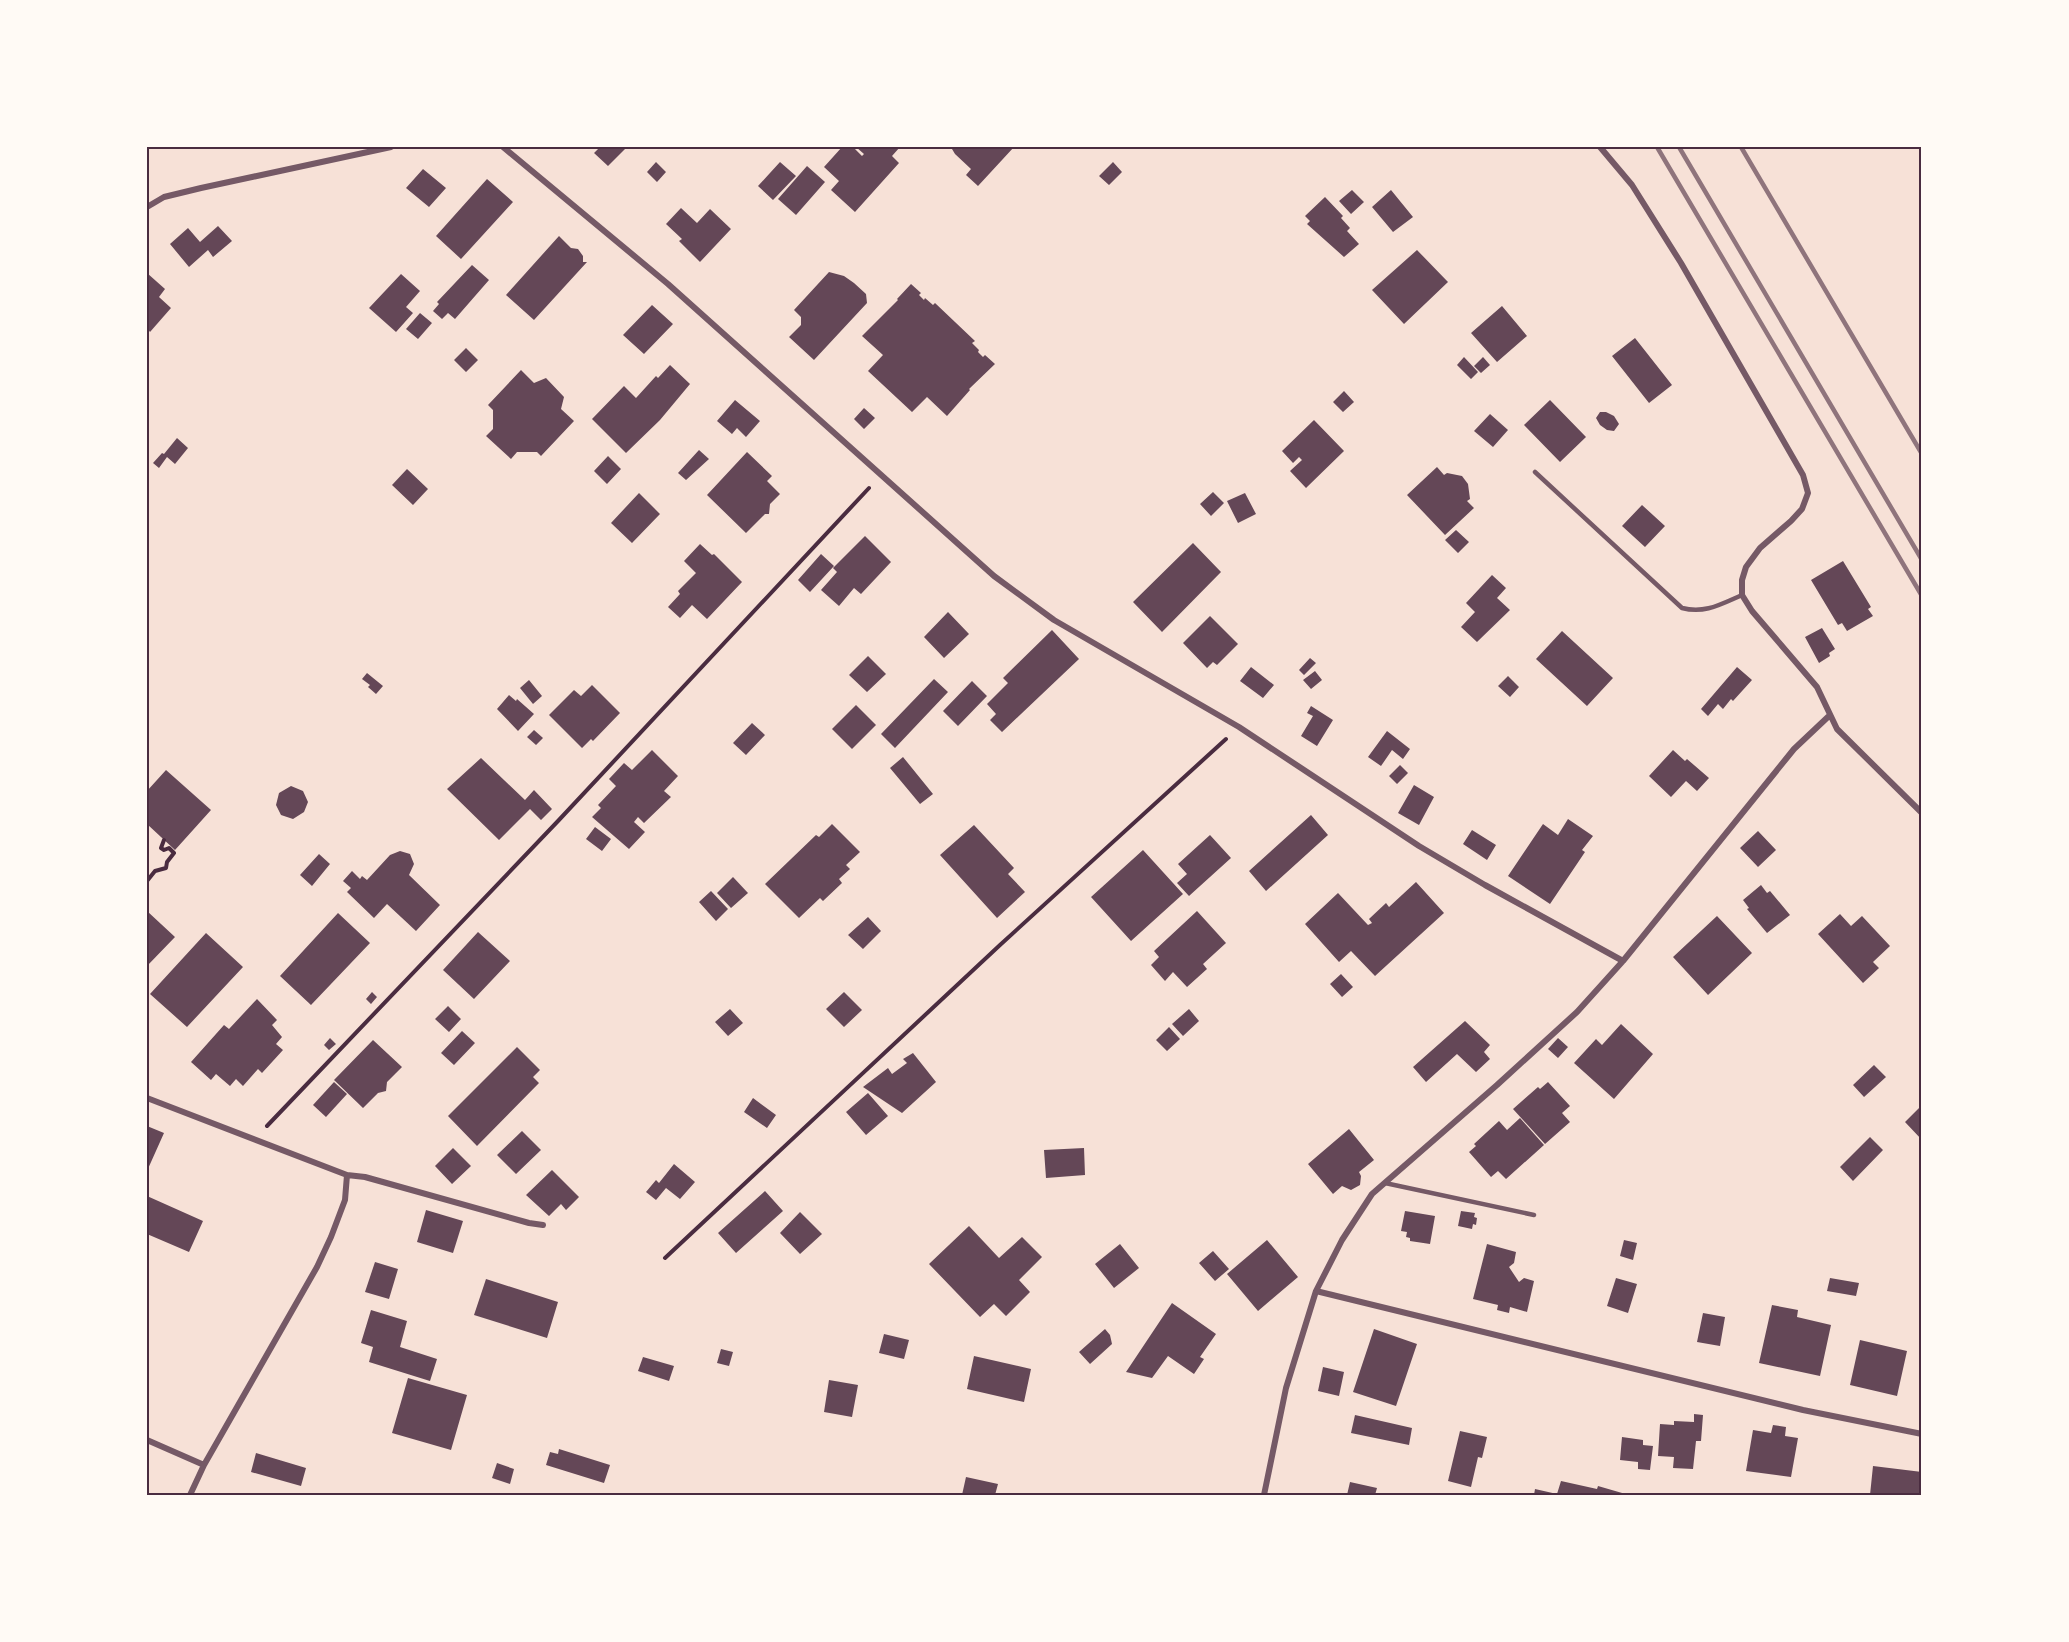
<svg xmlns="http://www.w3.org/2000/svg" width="2069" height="1642" viewBox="0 0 2069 1642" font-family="Lato,sans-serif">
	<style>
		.building { fill: #644757 }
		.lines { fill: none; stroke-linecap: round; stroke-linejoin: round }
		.path { stroke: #4a2c40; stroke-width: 4 }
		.service { stroke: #755966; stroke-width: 4.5 }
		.minor { stroke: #755966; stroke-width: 6 }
		.rail { stroke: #8f747c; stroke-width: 4.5 }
		.neatline { fill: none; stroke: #4a2c40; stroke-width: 2 }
	</style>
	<rect width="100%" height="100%" fill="#f7e1d7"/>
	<path class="building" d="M600,147H627L608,166L594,153Z
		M842,147H853L862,156L864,154L856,147H900L892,156L899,163L855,212L831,190L839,181L824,167Z
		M954,147H1014L978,186L966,175L971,169L955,154L952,149Z
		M656,162L666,172L657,182L647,172Z
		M780,162L796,176L773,200L758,186Z
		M1113,162L1122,172L1109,185L1099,176Z
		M807,166L825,182L796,215L778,199Z
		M423,169L446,188L429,207L406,188Z
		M487,179L513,202L461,259L436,236Z
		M1352,190L1364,202L1351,214L1339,201Z
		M1391,190L1413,217L1393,232L1372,207Z
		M1325,197L1343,216L1341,218L1350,228L1347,231L1359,244L1344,257L1307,224L1310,221L1305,216Z
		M681,208L697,223L710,209L731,229L700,262L679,241L682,239L666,224Z
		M218,226L232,241L213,257L208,250L189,267L170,244L188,228L200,242Z
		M559,236L571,248L578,249L583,256V262H587L534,320L506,295Z
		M1417,250L1448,282L1404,324L1372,290Z
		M472,265L489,280L455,319L448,313L442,319L433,311L439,304L437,302Z
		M829,272L844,276L854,283L866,294L867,303L814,360L789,337L801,325V317L794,310Z
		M147,273L165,289L159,297L171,308L150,332L147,328Z
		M401,274L420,291L406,307L413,313L396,332L369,308Z
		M911,284L921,293L919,295L924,300L925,298L933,305L935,303L975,341L972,343L979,350L978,352L983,357L985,355L995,364L969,389L970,390L947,416L927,397L912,412L868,371L883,355L862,336L898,300L897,299Z
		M652,305L673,324L644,354L623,335Z
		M1502,306L1527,336L1497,362L1471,333Z
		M420,313L432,323L418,339L406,329Z
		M1635,338L1672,385L1649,403L1612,356Z
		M466,348L478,360L466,372L454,360Z
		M1464,357L1478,372L1471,379L1457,365Z
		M1483,357L1490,365L1481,373L1474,366Z
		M670,365L690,384L660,420L626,453L592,419L624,386L636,398L656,376L658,378Z
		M521,370L534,383L546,378L564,397L561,409L574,421L541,456L537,452H517L511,459L486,436L493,429V410L488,405Z
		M1344,391L1354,402L1343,412L1333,402Z
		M735,400L760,421L746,437L737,428L732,434L717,421Z
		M1550,400L1586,437L1560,462L1524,425Z
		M864,408L875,418L864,429L854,419Z
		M1600,412H1606L1614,416L1619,424L1614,431L1607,430L1600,425L1596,418Z
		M1490,414L1508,430L1493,447L1474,431Z
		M1314,420L1344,451L1306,488L1290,471L1302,460L1299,457L1293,463L1282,451Z
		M177,438L188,448L175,464L167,457L159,468L153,463L162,453L164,454Z
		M699,450L709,459L686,480L678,473Z
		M747,452L772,476L767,481L780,494L770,504L769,514H765L746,533L707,495Z
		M608,456L621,469L607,484L594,471Z
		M1437,467L1444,475L1447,473L1462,476L1468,484L1470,499L1467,501L1474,508L1445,535L1407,495Z
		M407,469L428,489L413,505L392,485Z
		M1213,492L1224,503L1211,516L1200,504Z
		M639,493L660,514L632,543L611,523Z
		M1245,493L1256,514L1238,523L1227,501Z
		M1642,505L1665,526L1645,547L1622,526Z
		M1456,530L1469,542L1458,553L1445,540Z
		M865,536L891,562L861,594L854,588L839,606L821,590L837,572L833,568Z
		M1193,543L1221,572L1162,632L1133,602Z
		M700,544L712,555L714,554L742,582L707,619L692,605L680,618L668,607L680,594L678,591L696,573L684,561Z
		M821,554L834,566L810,592L798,580Z
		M1843,561L1871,607L1868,609L1873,616L1847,631L1842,623L1838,625L1811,580Z
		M1492,575L1506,588L1497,598L1510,610L1477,642L1461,627L1475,612L1466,603Z
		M948,612L969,634L944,658L924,637Z
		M1210,616L1238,644L1217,665L1213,662L1207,668L1183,643Z
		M1822,628L1835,649L1829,653L1830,656L1819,663L1805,637Z
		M1052,630L1079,659L1002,732L990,720L996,714L987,704L1008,683L1003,678Z
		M1562,631L1613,678L1587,706L1536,659Z
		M868,656L886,674L867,692L849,675Z
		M1310,658L1316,663L1304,675L1299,670Z
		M1251,667L1274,685L1263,698L1240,681Z
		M1737,667L1752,680L1733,701L1731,699L1723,709L1718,704L1708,716L1701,709Z
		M1315,671L1322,680L1311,689L1303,680Z
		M367,673L383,686L376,694L368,687L370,685L362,679Z
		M1508,676L1519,687L1510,697L1498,686Z
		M934,679L948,692L895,748L881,734Z
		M529,680L542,696L533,704L520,688Z
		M972,681L987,696L958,726L943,711Z
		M592,685L620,713L593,741L591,739L582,748L549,715L574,690L581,696Z
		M509,695L516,701L517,699L534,714L518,731L497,709Z
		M856,705L876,725L852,749L832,729Z
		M1311,706L1333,720L1317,746L1301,736L1313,716L1307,713Z
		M752,723L765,735L746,755L733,743Z
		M534,730L543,738L536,745L527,737Z
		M1387,731L1410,749L1403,759L1392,750L1381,766L1368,757Z
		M652,750L678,776L664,791L671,797L644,823L638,817L634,822L645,832L629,849L592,817L601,808L598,805L616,786L609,779L624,763L632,770Z
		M1673,750L1685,761L1687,759L1709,778L1697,791L1686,781L1671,797L1649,776Z
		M903,757L933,794L920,804L890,768Z
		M481,758L525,800L534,790L552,809L541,820L530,809L499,840L447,789Z
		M1400,765L1408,773L1397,784L1389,776Z
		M166,770L211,810L175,850L147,824V791Z
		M1414,785L1434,797L1419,825L1398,813Z
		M291,786L303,791L308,802L304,812L293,819L281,815L276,805L279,793Z
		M1311,815L1328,835L1266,891L1249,871Z
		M1568,819L1593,836L1582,850L1585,852L1550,904L1508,876L1543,824L1558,835Z
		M832,824L860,852L846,865L850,869L839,879L842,883L823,901L820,898L799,918L765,884L816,835L819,837Z
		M974,825L1014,868L1008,874L1025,892L997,918L940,855Z
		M595,827L611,839L602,851L586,839Z
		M1472,830L1496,845L1487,860L1463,844Z
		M1758,831L1776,850L1758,867L1740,848Z
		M1210,835L1231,858L1189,896L1177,883L1187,874L1178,864Z
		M1143,850L1183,894L1131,941L1091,897Z
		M400,851L410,854L414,864L409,875L440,905L416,931L387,904L374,918L347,892L351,888L343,881L352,871L360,879L362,876L367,880L390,855Z
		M319,854L330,864L312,886L300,875Z
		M733,877L748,893L731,908L717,893Z
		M1416,882L1444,913L1375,976L1351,951L1339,962L1305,924L1338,893L1368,925L1372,923L1369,919L1386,903L1389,907Z
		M1761,885L1767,893L1770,891L1790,915L1767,933L1747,909L1749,908L1743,900Z
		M711,891L728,909L716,921L699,902Z
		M147,911L175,937L147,966Z
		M1197,911L1226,943L1203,964L1207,969L1187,987L1173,972L1165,981L1151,965L1159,957L1154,951Z
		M338,913L370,943L311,1005L280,976Z
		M1840,914L1851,926L1862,916L1890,946L1873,962L1879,968L1863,983L1818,934Z
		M1717,916L1752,953L1708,995L1673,957Z
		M868,917L881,931L863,949L848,935Z
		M478,932L510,961L474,999L443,970Z
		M206,933L243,967L187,1027L150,994Z
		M1341,974L1353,987L1342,997L1330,984Z
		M372,992L377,997L371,1004L366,999Z
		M844,992L862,1010L844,1027L826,1009Z
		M257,999L277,1020L272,1025L282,1037L276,1044L283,1050L262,1073L258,1069L243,1086L236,1079L230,1086L216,1074L211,1080L191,1062L224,1025L229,1029Z
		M448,1006L461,1019L449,1032L435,1019Z
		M730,1009L743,1023L728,1036L715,1022Z
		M1189,1009L1199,1021L1183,1036L1172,1024Z
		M1465,1021L1490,1045L1484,1052L1490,1059L1476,1072L1457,1054L1426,1082L1413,1067Z
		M1621,1024L1653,1054L1614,1099L1574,1063L1596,1039L1602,1045Z
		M1169,1027L1180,1039L1167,1051L1156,1040Z
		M462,1031L475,1043L454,1065L441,1053Z
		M330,1038L336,1044L329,1050L324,1045Z
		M1558,1038L1568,1047L1558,1058L1548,1049Z
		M373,1040L402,1067L387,1082L386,1091L378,1093L363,1108L334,1080Z
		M517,1047L540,1070L533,1077L539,1083L477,1146L448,1116Z
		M913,1053L936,1082L902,1113L863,1087L888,1068L892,1074L907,1063L903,1059Z
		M1874,1065L1886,1077L1864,1097L1853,1085Z
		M334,1082L347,1094L326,1117L313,1105Z
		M1548,1082L1570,1106L1562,1113L1570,1122L1545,1144L1513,1109L1538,1087L1540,1089Z
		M868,1093L888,1116L866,1135L846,1112Z
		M753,1098L776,1115L767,1128L744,1112Z
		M1920,1107L1922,1109V1140L1905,1122Z
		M1520,1118L1544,1145L1506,1179L1498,1171L1491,1177L1469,1152L1476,1146L1474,1144L1499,1121L1507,1130Z
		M147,1126L164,1133L147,1171Z
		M1349,1129L1374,1160L1359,1172L1361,1176L1360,1185L1351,1190L1342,1186L1333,1194L1308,1164Z
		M522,1131L541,1150L516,1174L497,1155Z
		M1870,1137L1883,1150L1853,1181L1840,1167Z
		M453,1148L471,1166L452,1184L435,1166Z
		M1084,1148L1085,1175L1046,1178L1044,1150Z
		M674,1164L695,1182L680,1199L666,1188L656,1200L646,1192L656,1180L659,1183Z
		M552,1170L579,1197L566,1210L561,1204L549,1216L526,1195Z
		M765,1191L783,1211L736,1253L718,1233Z
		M147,1196L203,1221L189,1252L147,1234Z
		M426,1210L463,1221L453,1253L417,1242Z
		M1405,1211L1435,1216L1430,1244L1410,1241V1238L1406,1237L1407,1232L1401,1231Z
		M1461,1211L1475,1213L1474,1217L1477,1218L1476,1225L1473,1224L1472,1229L1458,1226Z
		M800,1212L822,1234L800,1254L780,1233Z
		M969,1226L999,1258L1022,1237L1042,1257L1019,1280L1030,1292L1006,1316L994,1304L980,1317L929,1264Z
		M1267,1240L1298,1277L1258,1311L1227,1274Z
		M1624,1240L1637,1243L1633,1260L1620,1256Z
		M1120,1244L1139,1268L1114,1288L1095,1264Z
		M1487,1244L1516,1252L1514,1263L1509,1267L1519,1282L1524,1278L1534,1281L1527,1312L1510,1307L1509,1313L1497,1310L1498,1305L1473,1299Z
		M1213,1251L1229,1269L1215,1281L1199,1263Z
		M375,1262L398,1269L389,1299L365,1292Z
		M1616,1278L1637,1284L1628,1313L1607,1306Z
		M1830,1278L1859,1283L1856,1296L1827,1291Z
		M486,1279L558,1302L547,1338L474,1315Z
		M1172,1303L1216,1334L1200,1357L1204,1359L1194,1374L1168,1356L1152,1378L1126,1372Z
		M1772,1305L1798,1310L1797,1317L1831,1325L1820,1376L1759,1363Z
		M371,1310L407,1321L400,1347L437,1359L430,1381L369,1362L373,1347L361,1343Z
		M1703,1313L1725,1317L1720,1346L1697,1342Z
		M1105,1329L1110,1335L1112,1344L1090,1364L1079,1352Z
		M1374,1329L1417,1344L1396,1406L1353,1392Z
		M884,1334L909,1340L904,1359L879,1353Z
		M1860,1340L1907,1351L1897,1396L1850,1385Z
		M721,1349L733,1352L729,1366L717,1363Z
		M974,1356L1031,1369L1024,1402L967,1389Z
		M643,1357L674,1366L669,1381L638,1371Z
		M1323,1367L1344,1372L1339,1396L1318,1391Z
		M408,1378L467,1395L451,1450L392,1433Z
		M829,1380L858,1385L852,1417L824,1412Z
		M1694,1414L1703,1415L1701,1441H1696L1693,1469L1673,1468L1674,1457L1658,1456L1660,1424L1674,1425V1421L1694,1422Z
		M1355,1415L1412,1428L1409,1445L1351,1433Z
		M1773,1425L1786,1427L1785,1436L1798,1438L1791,1477L1746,1471L1753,1430L1771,1433Z
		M1460,1431L1487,1437L1482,1458L1478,1457L1471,1487L1448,1481Z
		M1622,1437L1643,1440V1445L1653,1446L1650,1470L1638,1469V1462L1620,1460Z
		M559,1449L610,1465L604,1483L546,1465L550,1452L558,1454Z
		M256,1453L306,1468L301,1486L251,1472Z
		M497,1463L514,1469L510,1484L492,1478Z
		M1873,1466L1922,1472V1495H1870Z
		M966,1477L998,1484L995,1495H962Z
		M1561,1481L1597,1489L1598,1486L1629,1495H1534L1535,1489L1557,1494Z
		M1350,1482L1377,1488L1375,1495H1347Z"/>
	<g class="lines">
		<path class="path" d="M147,881L155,871L166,868L167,862L174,853L169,848L164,850L161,848L164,840
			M267,1126L558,821L869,488
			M665,1258L1000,945L1226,739"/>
		<path class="service" d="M1535,472L1682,608C1705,614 1721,604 1742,595
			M1385,1183L1534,1215"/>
		<path class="minor" d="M503,147L668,284L994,576L1054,620L1239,727L1419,846L1485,885L1623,961
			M1600,147L1632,185L1681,263L1803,475L1808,493L1802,509L1791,521L1760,548L1746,567L1742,580V595L1752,611L1817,687L1837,729L1922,813
			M147,207L164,197L201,188L391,147
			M147,1098L347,1175L365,1177L529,1223L543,1225
			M1316,1291L1803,1410L1922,1434
			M147,1440L204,1465
			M190,1495L204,1465L317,1267L331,1237L345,1200L347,1175
			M1264,1495L1286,1388L1316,1291L1342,1240L1372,1194L1497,1085L1577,1012L1623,961L1794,749L1830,715"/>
		<path class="rail" d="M1657,147L1922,596
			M1679,147L1922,560
			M1741,147L1922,454"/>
	</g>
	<rect width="2069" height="1642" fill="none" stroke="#fffaf5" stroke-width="297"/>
	<rect x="148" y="148" width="1772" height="1346" class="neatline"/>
</svg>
